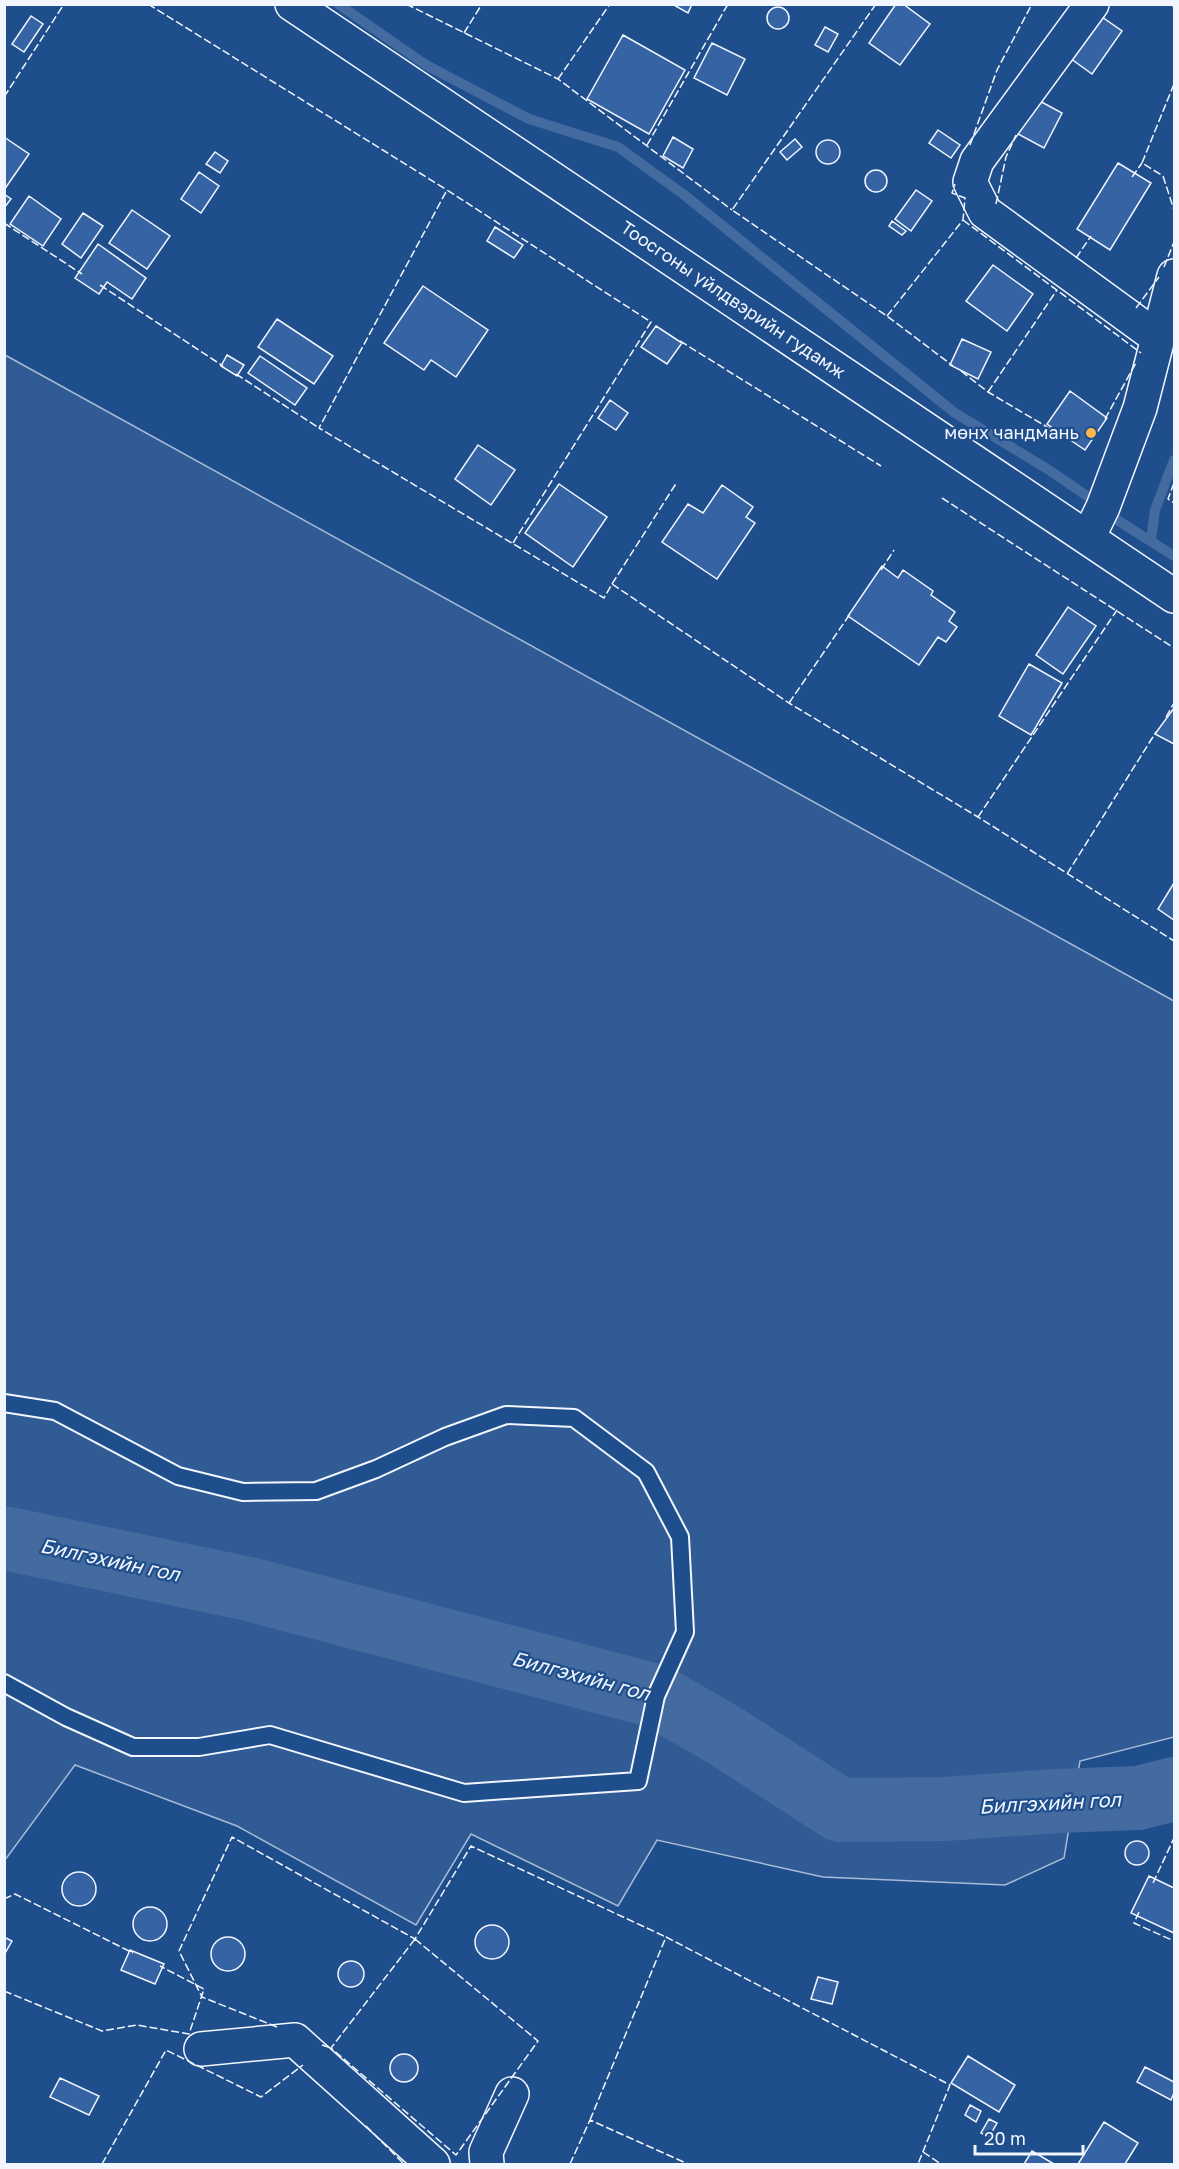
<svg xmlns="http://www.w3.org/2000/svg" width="1179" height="2169" viewBox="0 0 1179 2169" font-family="'Golos Text',sans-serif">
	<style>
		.green { fill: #305b95; stroke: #a8bbd7; stroke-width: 1.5 }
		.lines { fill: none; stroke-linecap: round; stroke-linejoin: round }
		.stream { stroke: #446ba0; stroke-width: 10 }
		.river { stroke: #446ba0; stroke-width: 64 }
		.building { fill: #3563a3; stroke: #f2f6ff; stroke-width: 1.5 }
		.lane-casing { stroke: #f2f6ff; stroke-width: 20 }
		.street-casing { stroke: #f2f6ff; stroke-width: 36 }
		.secondary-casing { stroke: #f2f6ff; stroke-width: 36 }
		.lane { stroke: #1f4e8c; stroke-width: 16 }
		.street { stroke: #1f4e8c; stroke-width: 33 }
		.secondary { stroke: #1f4e8c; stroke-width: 33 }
		.fence { stroke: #f2f6ff; stroke-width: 1.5; stroke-dasharray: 8 3; stroke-linecap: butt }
		.poi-dot { fill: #ffb74d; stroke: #1f4e8c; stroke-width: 2 }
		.labels { text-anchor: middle; stroke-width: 4.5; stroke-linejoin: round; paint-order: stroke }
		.street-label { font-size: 18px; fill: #f2f6ff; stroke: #1f4e8c }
		.poi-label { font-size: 18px; fill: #f2f6ff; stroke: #1f4e8c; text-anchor: end }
		.water-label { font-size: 20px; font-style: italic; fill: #f2f6ff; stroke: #1f4e8c }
	</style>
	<rect width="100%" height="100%" fill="#1f4e8c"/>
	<path class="green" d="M5,355L1174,1001V1737L1080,1761L1064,1858L1005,1885L823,1877L657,1840L618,1906L471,1834L416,1925L237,1826L75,1765L5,1860Z"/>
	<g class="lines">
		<path class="stream" d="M338,4L426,65L529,119L618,147L683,194L955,413L1049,470L1103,507L1114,518L1174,556
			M1151,540L1155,510L1174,460"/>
		<path class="river" d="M4,1538L249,1589L656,1696L724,1735L840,1810L945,1809L1057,1801L1138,1798L1174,1789"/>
	</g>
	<path class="building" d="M672,4H692L688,13Z
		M896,4H903L930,24L900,65L869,43Z
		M767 18a11 11 0 1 1 22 0a11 11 0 1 1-22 0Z
		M1089,8L1122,31L1092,74L1059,50Z
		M31,16L43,24L24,52L12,44Z
		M825,27L838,34L828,52L815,45Z
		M623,35L685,70L649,134L587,99Z
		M712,43L745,59L727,95L694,78Z
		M1036,99L1062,113L1044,148L1018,134Z
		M938,130L960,145L951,158L929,143Z
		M4,137L29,154L4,190Z
		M673,137L693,149L683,168L663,156Z
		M795,139L802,147L787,160L780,152Z
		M816 152a12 12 0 1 1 24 0a12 12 0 1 1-24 0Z
		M215,152L228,161L220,173L206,164Z
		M1118,163L1151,183L1110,250L1077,229Z
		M865 181a11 11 0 1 1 22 0a11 11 0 1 1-22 0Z
		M199,172L219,186L201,213L181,199Z
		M916,190L932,201L911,231L895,219Z
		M4,194L11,199L4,208Z
		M29,196L61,219L43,246L10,224Z
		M132,210L170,236L147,269L109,243Z
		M83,213L103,226L81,258L62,244Z
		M892,221L906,231L902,235L889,226Z
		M495,227L523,245L514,258L487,241Z
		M98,244L146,278L132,299L107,282L99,294L75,278Z
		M993,265L1033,294L1007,331L966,301Z
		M423,286L488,330L456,377L431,360L424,370L384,343Z
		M277,319L333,356L314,384L258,347Z
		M656,326L682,343L667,364L641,347Z
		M962,339L991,352L978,379L950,365Z
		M227,355L244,365L237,376L221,366Z
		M260,356L307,388L295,405L248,373Z
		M1070,391L1107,418L1085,450L1047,424Z
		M610,400L628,413L616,430L598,418Z
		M478,445L515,470L491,505L455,479Z
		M559,484L607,517L573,567L525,533Z
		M722,485L753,507L746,517L755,523L717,579L662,542L688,504L703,513Z
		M882,566L898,578L903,570L933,591L931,595L955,612L949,621L957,627L946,642L938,637L919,665L848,616Z
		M1068,607L1096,626L1063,674L1036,655Z
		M1029,664L1062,683L1031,735L999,716Z
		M1174,708V744L1155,734Z
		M1174,883V920L1158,909Z
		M1125 1853a12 12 0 1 1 24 0a12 12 0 1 1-24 0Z
		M62 1889a17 17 0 1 1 34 0a17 17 0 1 1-34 0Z
		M1149,1876L1174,1888V1933L1131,1913Z
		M133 1924a17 17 0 1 1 34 0a17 17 0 1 1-34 0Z
		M475 1942a17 17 0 1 1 34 0a17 17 0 1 1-34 0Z
		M211 1954a17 17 0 1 1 34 0a17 17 0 1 1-34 0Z
		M4,1937L12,1941L4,1955Z
		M130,1950L164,1964L155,1984L121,1970Z
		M338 1974a13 13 0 1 1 26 0a13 13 0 1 1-26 0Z
		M818,1977L838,1982L832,2004L811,1999Z
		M390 2068a14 14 0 1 1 28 0a14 14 0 1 1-28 0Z
		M968,2056L1015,2085L999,2112L951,2083Z
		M1145,2067L1174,2082V2093L1171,2100L1137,2082Z
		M60,2078L99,2096L89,2115L50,2097Z
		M970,2105L981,2111L976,2122L965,2115Z
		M989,2119L997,2123L989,2137L981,2133Z
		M1104,2122L1138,2143L1125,2164H1078Z
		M1032,2151L1054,2164H1024Z"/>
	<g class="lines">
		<g class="lane-casing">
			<path id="lane" d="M4,1403L55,1411L178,1476L243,1492L316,1491L376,1469L445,1437L506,1415L574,1418L646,1472L680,1537L685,1632L656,1696L638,1781L464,1793L270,1735L199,1747H133L66,1717L4,1683"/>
		</g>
		<g class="street-casing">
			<path id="street" d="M1092,4L977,161L970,182L985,212L1158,338
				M1088,538L1103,507L1140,408L1174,276
				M201,2049L295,2040L433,2164
				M487,2164L486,2152L512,2094"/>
		</g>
		<g class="secondary-casing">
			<path id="secondary" d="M292,4L1174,596"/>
		</g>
		<use href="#lane" class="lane"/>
		<use href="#street" class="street"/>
		<use href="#secondary" class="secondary"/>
		<path class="fence" d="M148,4L447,190
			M406,4L558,79L732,210
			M876,4L732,210L887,316L953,366
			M1171,4L1174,7
			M464,33L482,4
			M558,79L610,4
			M1174,84L1142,163L1163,176L1174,210
			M4,97L64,4
			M647,145L728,4
			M970,145L997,70L1032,4
			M1132,177L1142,163
			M996,204L1006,157L1016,135
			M963,220L1141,353
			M4,223L82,274
			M1076,258L1091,236
			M1164,267L1174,242
			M100,285L223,366
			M1136,308L1159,277
			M887,316L963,220L965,198L952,193L955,184
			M680,341L881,466
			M961,371L988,392L1064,437
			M236,374L319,428
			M988,392L1057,290
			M1105,419L1137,361
			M1174,483L1168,499L1174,503
			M942,498L1174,648
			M513,543L651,322L447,190L319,428L604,598L612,584L789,703L978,817L1174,941
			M881,570L894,550
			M612,584L677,482
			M789,703L850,614
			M1166,717L1174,703
			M978,817L1117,610
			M1067,874L1156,732
			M1153,1883L1174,1838
			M4,1899L15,1894L133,1953
			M1139,1912L1134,1923L1174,1941
			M415,1939L538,2041L456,2155L331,2048Z
			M4,1991L102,2031L137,2025L189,2034L204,1989L160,1966
			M277,2027L202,1997L179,1951L232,1837L415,1939L471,1846L666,1937
			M322,2045L331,2048
			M590,2120L666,1937L950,2085L918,2164
			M366,2126L404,2164
			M923,2152L941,2164
			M102,2164L166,2050L261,2097L303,2065
			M570,2164L590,2120L688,2164"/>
	</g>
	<circle class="poi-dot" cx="1091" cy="433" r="6"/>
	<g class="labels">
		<g class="street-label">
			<text transform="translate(733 300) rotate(34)" y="6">Тоосгоны үйлдвэрийн гудамж</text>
		</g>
		<g class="poi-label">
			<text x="1079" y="439">мөнх чандмань</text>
		</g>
		<g class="water-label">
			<text transform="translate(110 1560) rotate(12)" y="7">Билгэхийн гол</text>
			<text transform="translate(581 1676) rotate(15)" y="7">Билгэхийн гол</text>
			<text transform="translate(1050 1803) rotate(-3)" y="7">Билгэхийн гол</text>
		</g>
	</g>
	<rect width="1179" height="2169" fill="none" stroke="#f2f6ff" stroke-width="12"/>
	<path d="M975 2145v9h108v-9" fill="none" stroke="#f2f6ff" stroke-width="3"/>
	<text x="984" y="2145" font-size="18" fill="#f2f6ff" stroke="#1f4e8c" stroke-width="4.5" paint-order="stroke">20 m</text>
</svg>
